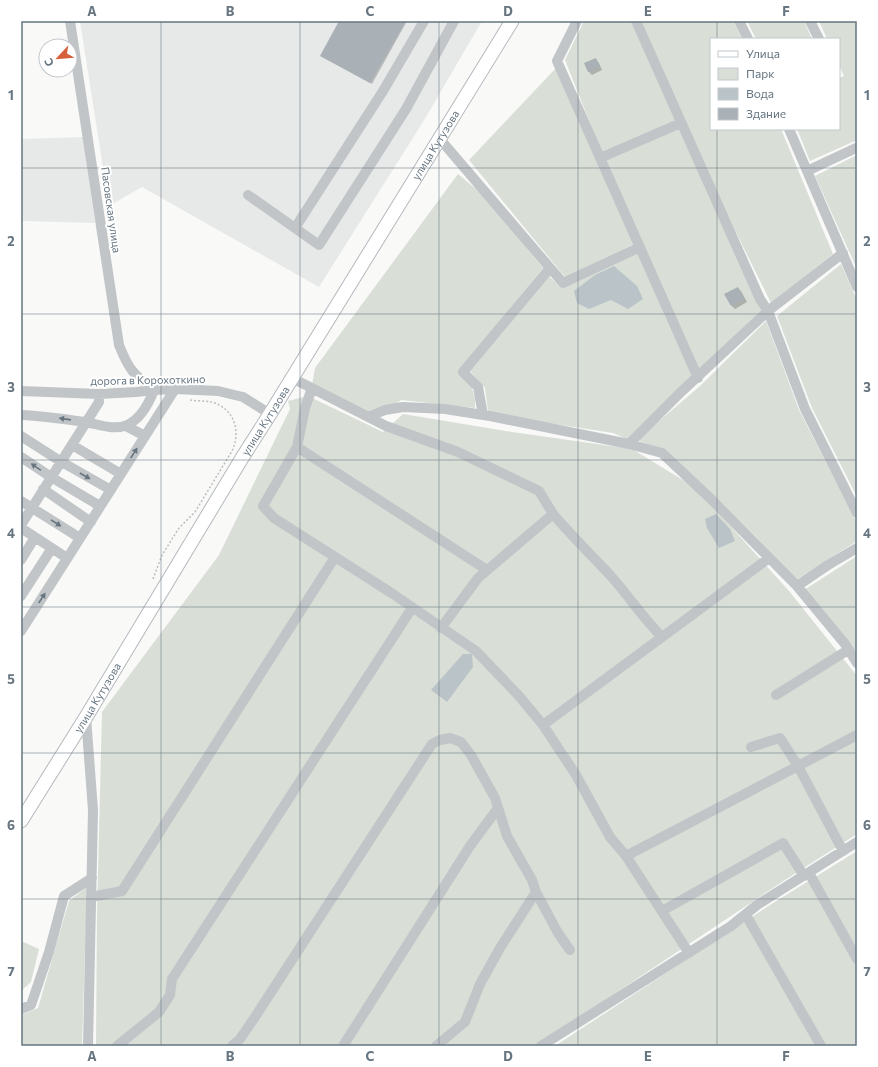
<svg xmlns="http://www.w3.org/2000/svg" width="878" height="1067" viewBox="0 0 878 1067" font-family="Commissioner,sans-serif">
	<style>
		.built { fill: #e7e8e8 }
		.green { fill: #d9ded7 }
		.water { fill: #bac4c8 }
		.shadow { fill: #0003 }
		.building { fill: #a9b0b6 }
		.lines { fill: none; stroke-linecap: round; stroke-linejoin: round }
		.major-casing { stroke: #b4b9bd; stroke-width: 15 }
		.path { stroke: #bbbec0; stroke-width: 1.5; stroke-dasharray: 2 2; stroke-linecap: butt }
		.minor { stroke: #c1c5c8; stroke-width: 10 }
		.major { stroke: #fff; stroke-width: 13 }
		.oneway { fill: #667580 }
		.grid { fill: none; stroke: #667580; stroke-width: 1; stroke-opacity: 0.55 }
		.labels { text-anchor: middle; stroke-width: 4; stroke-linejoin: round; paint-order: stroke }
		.street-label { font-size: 11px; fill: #667580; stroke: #fff }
		.neatline { fill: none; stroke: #667580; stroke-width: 1.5 }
		.grid-label { font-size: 13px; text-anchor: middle; font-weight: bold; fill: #667580 }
	</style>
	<rect width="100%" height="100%" fill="#f9f9f8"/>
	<path class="built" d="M80,21H482L423,122L319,287L142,187L109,206Z
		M83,137L95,223L21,221V139Z"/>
	<path class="green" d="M584,21H631L678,121L602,153L565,60Z
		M641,21H733L742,39H711V129H781L833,254L771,303L719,198Z
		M747,21H804L812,39H756Z
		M819,21H857V140L810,161L797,129H839V78L844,76L839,65V39H827Z
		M556,68L634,244L565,277L469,160Z
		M679,128L755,299L763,312L699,371L606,160Z
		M857,155V269L815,176Z
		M458,174L482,194L543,268L458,372L471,384L475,399V408L401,400L379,417L312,385L315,368Z
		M638,251L671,330L694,379L627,439L613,433L529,420L488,411L485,388L470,371L549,276L561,288Z
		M841,264L857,300V497L812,408L777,316Z
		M766,321L799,410L857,523V541L796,580L756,537L702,484L663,450L637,440L700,386Z
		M308,396L383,432L403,414L512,432L632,449L696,488L789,591L857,676V834L785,880L536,1046H96L97,915L102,712L219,555L290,409L288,401Z
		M857,556V655L804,590Z
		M857,851V1046H555L770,905Z
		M87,887L82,1046H21V1015L38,1008L69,901Z
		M21,941L39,949L31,982L21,991Z"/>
	<path class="water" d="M614,266L637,286L643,299L628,309L611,300L589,309L577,303L574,291L595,275Z
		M716,514L730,529L735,541L719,548L707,528L705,519Z
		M463,654H472L473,667L447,702L431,690Z"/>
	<path class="shadow" d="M341,21H407L372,84L323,57Z
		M595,59L599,63L602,70L592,75L589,72L585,64Z
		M738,288L741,291L747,302L735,309L731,305Z"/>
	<path class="building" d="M339,21H406L370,83L320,56Z
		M596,58L600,67L588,72L584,63Z
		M738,287L744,299L731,306L724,294Z"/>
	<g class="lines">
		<g class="major-casing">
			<g id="major">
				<path id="s1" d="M21,821L86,717L242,458L270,414L512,21"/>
			</g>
		</g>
		<path class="path" d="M153,579L162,555L179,528L195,512L232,451C241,432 235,409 212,402C206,401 197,401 190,400"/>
		<path class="minor" d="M577,21L557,61L698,378
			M636,21L760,299L768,311L805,409L857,513
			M739,21L748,39
			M810,21L819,39
			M789,129L857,287
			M439,138L563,283L640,247
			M600,158L681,123
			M807,171L856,148
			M248,195L319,245L406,109L454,21
			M295,228L383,91L424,21
			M292,378L386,426L458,452L539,491L553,514L478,578L441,628
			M312,388L305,408L297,447L263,506L274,518L393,594L476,651L519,696L543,725L769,558
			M21,391L99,394L136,392L154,390L175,389L218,391L243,397L270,414
			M21,415C42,416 64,419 85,422C98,424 114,431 127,425C141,419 149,403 154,390C133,374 129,370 119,345L70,21
			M483,415L478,387L463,372L550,268
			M368,417L385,410L403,407L445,409L490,416L629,444L681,392L768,311L843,253
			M126,426L145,436
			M21,436L60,461L111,490
			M629,444L662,453L711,499L797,586
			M72,445L121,474
			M297,447L487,570
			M21,457L51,477L100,506
			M43,489L91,522
			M21,501L80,538
			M553,514C571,535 591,555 610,575C628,595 643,618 662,637
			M21,525L99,402V394
			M21,528L67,558
			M857,548L828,565L797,586L845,644L857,663
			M21,560L35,537
			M21,596L52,548
			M21,631L175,389
			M776,695L848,650
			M86,717L93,810L88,1046
			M543,725L576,775L610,837L626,856L689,953
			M843,851L798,766L857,735
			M626,856L798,766L780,738L751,747
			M809,873L857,959
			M91,897L122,891L335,557
			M662,911L783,843L804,876
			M746,915L821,1046
			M21,1009L31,1005L49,952L64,896L92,878
			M117,1046L159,1012L170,995L172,979L412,608
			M232,1046L240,1039L255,1017L432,744L440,740L450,738L461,742L471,755L495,798L507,836L532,880L536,892
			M343,1046L470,846L498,808
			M436,1046L465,1022L480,984L500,948L536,892L558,933L570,950
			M541,1046L731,926L757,905L857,842"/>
		<use href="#major" class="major"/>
	</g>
	<defs><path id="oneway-solid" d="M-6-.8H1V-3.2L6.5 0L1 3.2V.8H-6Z"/></defs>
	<g class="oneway">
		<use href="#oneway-solid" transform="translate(65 419) rotate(-172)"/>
		<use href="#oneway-solid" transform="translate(134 453) rotate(-57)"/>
		<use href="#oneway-solid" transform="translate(36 467) rotate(-146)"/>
		<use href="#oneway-solid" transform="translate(85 476) rotate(30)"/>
		<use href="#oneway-solid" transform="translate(56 523) rotate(32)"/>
		<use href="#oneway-solid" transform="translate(42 598) rotate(-57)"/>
	</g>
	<path class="grid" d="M161,21V1046M300,21V1046M439,21V1046M578,21V1046M717,21V39M717,129V1046M21,168H857M21,314H857M21,460H857M21,607H857M21,753H857M21,899H857"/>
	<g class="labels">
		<g class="street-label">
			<text dy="4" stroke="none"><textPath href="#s1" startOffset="793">улица Кутузова</textPath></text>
			<text transform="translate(111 210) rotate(82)" y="4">Пасовская улица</text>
			<text transform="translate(148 380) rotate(-1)" y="4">дорога в Корохоткино</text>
			<text dy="4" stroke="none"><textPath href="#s1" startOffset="469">улица Кутузова</textPath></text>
			<text dy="4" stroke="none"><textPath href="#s1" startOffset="145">улица Кутузова</textPath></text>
		</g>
	</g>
	<rect width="878" height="1067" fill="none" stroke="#ffffff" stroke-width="44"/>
	<rect x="710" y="38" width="130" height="92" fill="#ffffff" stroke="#c2c8cc"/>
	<rect x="718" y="51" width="20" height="6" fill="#ffffff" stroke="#c2c8cc"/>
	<text x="746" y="58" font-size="12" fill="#667580">Улица</text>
	<rect x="718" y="68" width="20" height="12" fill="#d9ded7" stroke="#c2c8cc"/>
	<text x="746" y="78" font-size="12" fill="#667580">Парк</text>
	<rect x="718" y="88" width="20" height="12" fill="#bac4c8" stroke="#c2c8cc"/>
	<text x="746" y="98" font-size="12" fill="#667580">Вода</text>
	<rect x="718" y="108" width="20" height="12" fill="#a9b0b6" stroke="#c2c8cc"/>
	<text x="746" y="118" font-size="12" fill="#667580">Здание</text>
	<g transform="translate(58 58) rotate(244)"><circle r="19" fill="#ffffff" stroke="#c2c8cc"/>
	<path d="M0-3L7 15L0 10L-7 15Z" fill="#d6603b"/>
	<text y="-6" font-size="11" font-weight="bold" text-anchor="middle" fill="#667580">С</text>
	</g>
	<rect x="22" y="22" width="834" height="1023" class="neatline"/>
	<g class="grid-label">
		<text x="92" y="16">A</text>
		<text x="230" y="16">B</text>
		<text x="370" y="16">C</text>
		<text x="508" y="16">D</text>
		<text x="648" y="16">E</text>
		<text x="786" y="16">F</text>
		<text x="11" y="100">1</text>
		<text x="867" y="100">1</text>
		<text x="11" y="246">2</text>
		<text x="867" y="246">2</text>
		<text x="11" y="392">3</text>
		<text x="867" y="392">3</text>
		<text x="11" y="538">4</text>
		<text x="867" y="538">4</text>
		<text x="11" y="684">5</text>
		<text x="867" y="684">5</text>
		<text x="11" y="830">6</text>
		<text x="867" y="830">6</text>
		<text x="11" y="976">7</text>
		<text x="867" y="976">7</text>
		<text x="92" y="1061">A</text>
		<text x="230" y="1061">B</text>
		<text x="370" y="1061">C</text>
		<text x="508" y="1061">D</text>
		<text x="648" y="1061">E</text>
		<text x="786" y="1061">F</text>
	</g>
</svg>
